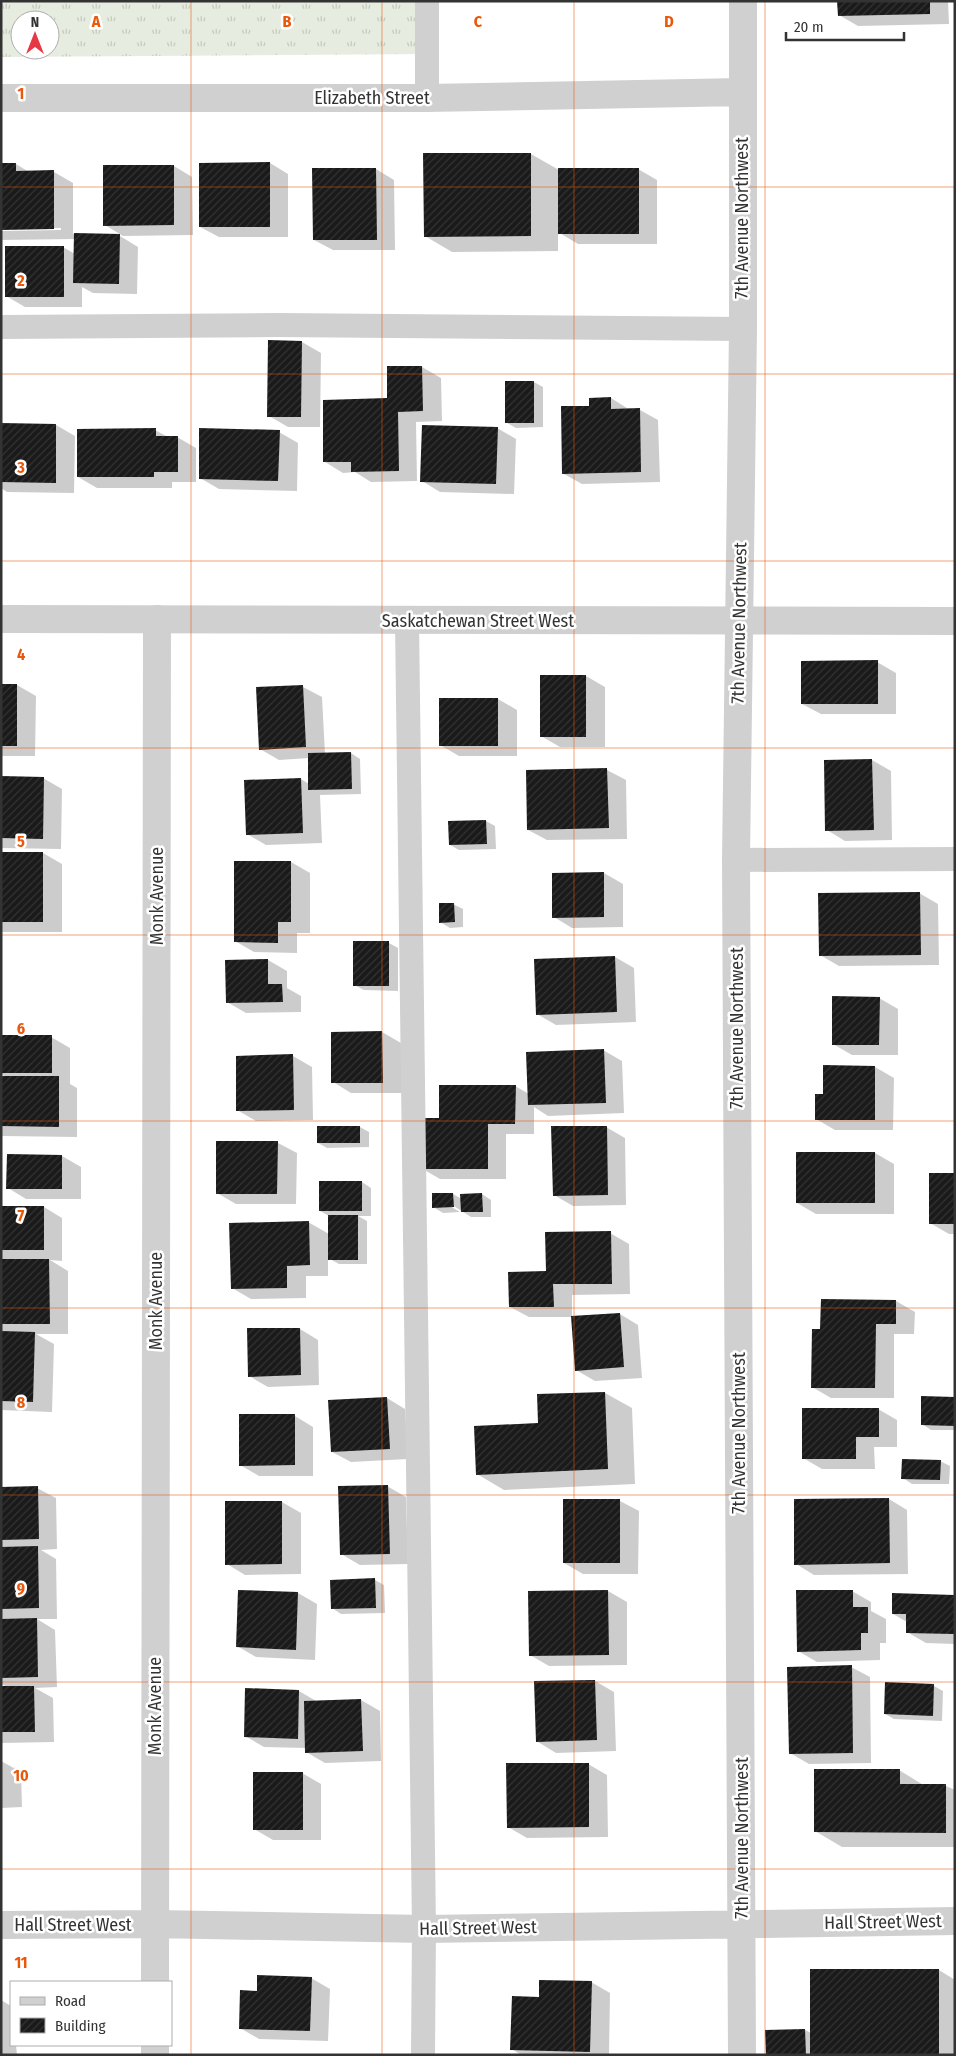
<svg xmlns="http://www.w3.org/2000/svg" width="956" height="2056" viewBox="0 0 956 2056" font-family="'Fira Sans Condensed',sans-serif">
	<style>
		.grass { fill: url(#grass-tufts); fill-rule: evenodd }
		.shadow { fill: #0003 }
		.building { fill: url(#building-hatch) }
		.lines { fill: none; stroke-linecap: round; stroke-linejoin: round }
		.service { stroke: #d0d0d0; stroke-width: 24 }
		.minor { stroke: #d0d0d0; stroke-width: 28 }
		.tertiary { stroke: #d0d0d0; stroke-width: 28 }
		.grid { fill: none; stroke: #e8590c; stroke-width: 1; stroke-opacity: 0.55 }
		.labels { text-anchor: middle; stroke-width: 5; stroke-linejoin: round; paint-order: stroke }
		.street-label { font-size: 18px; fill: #333; stroke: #fff }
		.grid-label { font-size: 16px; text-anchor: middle; font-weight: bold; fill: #e8590c; stroke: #fff; stroke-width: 5; stroke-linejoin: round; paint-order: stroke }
	</style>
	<defs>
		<pattern id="grass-tufts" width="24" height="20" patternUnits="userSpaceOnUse" patternTransform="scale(1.25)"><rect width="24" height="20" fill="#e6ecdf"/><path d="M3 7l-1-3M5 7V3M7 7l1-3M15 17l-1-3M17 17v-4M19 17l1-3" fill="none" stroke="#c6cbc0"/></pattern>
		<pattern id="building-hatch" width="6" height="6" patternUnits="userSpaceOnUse" patternTransform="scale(1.25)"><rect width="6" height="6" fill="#1a1a1a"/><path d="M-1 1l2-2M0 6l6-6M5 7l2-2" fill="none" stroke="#333"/></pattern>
	</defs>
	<rect width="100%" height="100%" fill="#fff"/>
	<path class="grass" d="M1,1H426V54L1,57ZM20,20H50V50H20Z"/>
	<path class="shadow" d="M839,1H948L949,24L858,26L839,15Z
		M531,154L559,170L638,169L657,180V244H578L558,232V251L452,252L425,236Z
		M270,163L288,174V237H219L200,227Z
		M16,164L29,172H54L73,183V234L123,236L105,225L174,166L192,177L193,235L120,236L138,247L137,294L93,293L82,287V307H25L6,296L63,247L75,254V239L1,240V231L61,230V228H1Z
		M376,169L394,180L395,250H333L314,240Z
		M302,342L321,353L320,427H288L269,416Z
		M422,367L441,378L442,421L416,422L417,481L371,482L355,472L343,473L325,462L389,400L388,368Z
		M534,382L543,387V427L516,428L507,423Z
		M611,398L630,410H640L658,420L660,482L582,484L564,474L591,408Z
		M1,425H56L75,436L74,493L7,492L1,488Z
		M497,428L516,439L514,494L440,492L422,481Z
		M155,430L168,437H177L196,448V482H172V488H97L78,477Z
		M279,432L298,443L297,491L219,489L200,478Z
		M877,662L896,673V714H821L802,704Z
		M541,676H586L605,687V747H560L541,736Z
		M1,685H17L36,696L35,756H1Z
		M303,687L322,697L325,754L351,753L360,759L361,794L320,795L322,843L266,845L247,834L301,779L309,784V758L279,760L260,749Z
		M440,699H498L517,710V756H459L440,745Z
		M872,760L891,771L892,840L845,841L827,830Z
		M607,770L626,780L627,839L547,840L528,830Z
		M1,777L43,778L62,789L61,849L1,848Z
		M486,821L495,826L496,849L459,850L450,845Z
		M1,853H43L62,864V932H1Z
		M291,862L310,873V933H297V953L254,952L235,941Z
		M604,873L623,884V927L572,928L554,917Z
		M919,893L938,904L939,965L839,966L820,955Z
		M453,904L463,909V927L450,928L440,922Z
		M355,942L389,943L398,948V991L364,990L354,985Z
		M615,957L634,968L636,1022L556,1025L537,1014Z
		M268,960L287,971V988L301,996V1012L246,1013L227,1002Z
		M879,998L898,1009V1055H852L833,1044Z
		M382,1032L401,1043L402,1093H351L333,1082Z
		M1,1037H51L70,1048V1084L77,1088V1137L1,1136V1077H6L1,1074Z
		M603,1050L622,1061L624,1113L548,1116L534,1107V1134H506V1179H440L421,1168L440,1119L515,1086L529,1094Z
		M293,1056L312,1067L313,1120L256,1121L237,1110Z
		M875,1067L894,1078L893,1130H835L816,1119L824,1096Z
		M360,1127L369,1132V1147L327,1148L318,1143Z
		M606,1127L625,1138L626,1205L573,1206L554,1195Z
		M278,1143L297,1153L296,1204H236L217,1193Z
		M875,1153L894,1164V1214H816L797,1203Z
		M8,1156H62L81,1167V1199H26L8,1188Z
		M955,1175V1234H949L930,1223Z
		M362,1182L371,1188V1216H358L367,1221V1264H339L328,1258V1276H306V1298L251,1299L232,1288L308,1222L329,1234V1216L320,1211Z
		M453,1194L462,1199L482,1194L491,1200V1217H471L449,1203L448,1205L460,1212L443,1213L433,1207Z
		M1,1207H44L62,1218V1261L50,1260L68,1271V1334H36L54,1344L52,1412L1,1410Z
		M610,1233L629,1244L630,1294L572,1295V1317H529L510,1307L547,1273Z
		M822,1301H896L915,1312L914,1334H894V1398H831L812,1387L822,1330Z
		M620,1314L638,1325L642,1378L595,1381L576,1370Z
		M300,1329L318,1340L319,1385L268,1387L249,1376Z
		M605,1393L632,1408L635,1484L504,1490L477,1474L540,1424Z
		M387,1398L405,1409L408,1459L351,1462L332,1452Z
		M955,1398V1430H931L922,1424Z
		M878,1409L897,1420V1447H874L875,1469H822L803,1458Z
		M295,1416L313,1427V1476H259L240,1465Z
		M940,1461L950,1466L949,1484H912L903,1478Z
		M387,1486L406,1497L408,1564L360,1565L341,1554Z
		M1,1488H37L56,1498L57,1549L41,1550L56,1559L57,1619H37L55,1630L57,1687L35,1688L53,1698L54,1742L1,1743V1688L8,1687L1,1684Z
		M889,1499L907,1510L908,1574L814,1575L796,1564Z
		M620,1501L639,1511L638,1574H583L564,1563Z
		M282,1502L301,1513V1574L245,1575L227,1564Z
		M375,1580L384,1585L385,1613L341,1614L332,1608Z
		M239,1591L298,1593L317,1604L315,1660L256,1657L237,1646Z
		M608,1591L627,1602V1665L549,1666L530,1655Z
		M852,1591L871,1602V1611L886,1619V1643H880V1660L817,1662L798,1651Z
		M893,1595L955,1596V1644L926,1643L907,1632V1622L893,1614Z
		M851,1667L870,1677L871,1763L809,1764L790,1753Z
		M595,1681L614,1692L616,1751L556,1753L538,1742Z
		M886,1684L934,1686L943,1691L942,1721L894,1719L885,1714Z
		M299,1691L316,1701L361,1700L380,1711L381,1761L325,1763L306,1752V1748L264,1747L245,1736Z
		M1,1761L21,1772L22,1807L1,1808Z
		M588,1764L607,1775L608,1837L527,1838L508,1827Z
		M899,1770L925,1786H946L955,1790V1847H842L815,1831Z
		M302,1773L321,1784V1840H273L254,1829Z
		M939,1970L955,1980V2055H767L805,2030L811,2033Z
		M311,1978L330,1989L328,2041L259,2039L240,2028L258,1992Z
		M591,1982L610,1993L609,2055H521L512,2049L540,1998Z
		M1,2000L11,2006V2045H16L17,2055H1Z"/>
	<path class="building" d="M837,1H930V14L838,16Z
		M423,153H531V236L424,237Z
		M270,162V227H199V163Z
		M1,163H16V171L54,170V229L1,230Z
		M103,165H174V225L103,226Z
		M312,168H376L377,240H313Z
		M558,168H639V234H558Z
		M74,233L120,234L119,284L73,283Z
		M5,246H64V297H5Z
		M268,340L302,341L301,417H267Z
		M387,366H422L423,411L398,412L399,471L351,472V462H323V400L387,398Z
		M505,381H534V423H505Z
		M611,397V409L640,408L641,472L562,474L561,406H589V398Z
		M1,423L56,424V483L1,482Z
		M422,425L498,427L496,484L420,482Z
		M156,428V436H178V472H154V477H77V429Z
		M199,428L280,430L278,481L199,479Z
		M878,660V704H801V661Z
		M540,675H586V737H540Z
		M1,684H17V746H1Z
		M303,685L306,747L259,750L256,687Z
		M439,698H498V746H439Z
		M351,752L352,789L308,790V753Z
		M872,759L874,830L825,831L824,760Z
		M607,768L609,828L527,830L526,770Z
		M1,776L44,777L43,839L1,838Z
		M301,778L303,833L246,835L244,780Z
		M486,820L487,844L449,845L448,821Z
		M1,852H43V922H1Z
		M234,861H291V922H278V943L234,942Z
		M604,872V917L552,918V873Z
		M920,892L921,955L819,956L818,893Z
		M439,903H454L455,922L439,923Z
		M353,941H389V986H353Z
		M615,956L617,1012L536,1015L534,959Z
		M268,959V984H282L283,1002L226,1003L225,960Z
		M832,996L880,997L879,1045H832Z
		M382,1031L383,1083H331V1032Z
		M1,1035H52V1073H1Z
		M604,1049L606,1103L528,1105L526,1052Z
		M293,1054L294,1110L236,1111V1056Z
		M823,1065L875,1066V1120H815V1094H823Z
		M1,1076H59V1127L1,1126Z
		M439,1085H516L515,1124H488V1169H419V1118H439Z
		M317,1126H360V1143H317Z
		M551,1126H607L608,1195L553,1196Z
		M216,1141H278L277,1194H216Z
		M796,1152H875V1203H796Z
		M7,1154L62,1155V1189H6Z
		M929,1173H955V1224H929Z
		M319,1181H362V1211H319Z
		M432,1193H453L454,1207L432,1208Z
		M482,1193L483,1212H461L460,1194Z
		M1,1206H44V1250H1Z
		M328,1215H358V1260H328Z
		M309,1221L310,1265L287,1266V1288L231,1289L229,1223Z
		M611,1231L612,1284H553L554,1307H509L508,1272L546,1271L545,1232Z
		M1,1259H49L50,1324H1Z
		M821,1299L896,1300V1324H876L875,1388H811L812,1329H820Z
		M620,1313L624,1367L575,1371L571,1316Z
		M247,1328H300L301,1375L248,1377Z
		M1,1331L35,1332L33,1402L1,1401Z
		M605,1392L608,1469L476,1475L474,1426L538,1423L537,1394Z
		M921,1396L955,1397V1426L921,1425Z
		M387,1397L390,1449L331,1452L328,1400Z
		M802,1408H879V1437H856V1459H802Z
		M239,1414H295V1465L239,1466Z
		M902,1459L941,1460L940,1480L901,1479Z
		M388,1485L390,1554L340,1555L338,1486Z
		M38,1486L39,1539L1,1540V1487Z
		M889,1498L890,1563L794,1565V1499Z
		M563,1499H620V1563H563Z
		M225,1501H282V1564L225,1565Z
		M38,1546L39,1608L1,1609V1547Z
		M375,1578L376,1608L331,1609L330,1580Z
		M238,1590L298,1592L296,1650L236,1647Z
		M608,1590L609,1655L529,1656L528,1591Z
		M796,1590H853V1607H868V1633H861V1650L797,1652Z
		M892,1593L954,1595V1634L906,1633V1614H892Z
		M37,1618L38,1677L1,1678V1619Z
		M852,1665L853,1753L789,1754L787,1667Z
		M595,1680L597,1740L536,1742L534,1681Z
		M885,1682L934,1684L933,1716L884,1714Z
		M1,1686H34L35,1732H1Z
		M245,1688L299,1690L298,1739L244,1737Z
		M361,1699L363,1751L305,1753L304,1701Z
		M506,1763H589V1827L507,1828Z
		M814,1769H900V1784H946V1833L814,1832Z
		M253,1772H303V1830H253Z
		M810,1969H939V2055H810Z
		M257,1975L312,1977L310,2031L239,2029L240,1990L257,1991Z
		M539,1980L592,1981L590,2052L510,2050L512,1996L539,1997Z
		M805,2029L806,2055H766L765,2030Z"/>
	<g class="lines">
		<path class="service" d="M427,1V98
			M1,327L277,325L743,329
			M407,621L424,1929L423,2055
			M736,860L955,859"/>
		<path class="minor" d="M1,98H427L742,92
			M1,1925L155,1924L424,1929L955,1921
			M155,1982L157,619
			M155,2055V2045
			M742,2055L736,860L743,329V1"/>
		<path class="tertiary" d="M1,619L955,621"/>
	</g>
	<path class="grid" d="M191,1V2055M382,1V2055M574,1V2055M765,1V2055M1,187H955M1,374H955M1,561H955M1,748H955M1,935H955M1,1121H955M1,1308H955M1,1495H955M1,1682H955M1,1869H955"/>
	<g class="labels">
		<g class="street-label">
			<text x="372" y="104">Elizabeth Street</text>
			<text transform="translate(742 218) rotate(-90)" y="6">7th Avenue Northwest</text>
			<text x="478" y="627">Saskatchewan Street West</text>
			<text transform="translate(739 623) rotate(-89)" y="6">7th Avenue Northwest</text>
			<text transform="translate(157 896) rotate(-90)" y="6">Monk Avenue</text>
			<text transform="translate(737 1028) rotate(-90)" y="6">7th Avenue Northwest</text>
			<text transform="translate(156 1301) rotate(-90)" y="6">Monk Avenue</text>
			<text transform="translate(739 1433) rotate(-90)" y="6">7th Avenue Northwest</text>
			<text transform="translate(155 1706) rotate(-90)" y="6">Monk Avenue</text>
			<text transform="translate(742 1838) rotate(-90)" y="6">7th Avenue Northwest</text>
			<text transform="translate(883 1922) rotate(-1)" y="6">Hall Street West</text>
			<text x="73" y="1931">Hall Street West</text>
			<text transform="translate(478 1928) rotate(-1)" y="6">Hall Street West</text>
		</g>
	</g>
	<g class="grid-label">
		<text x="96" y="27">A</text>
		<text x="287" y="27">B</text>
		<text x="478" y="27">C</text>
		<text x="669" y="27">D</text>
		<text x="21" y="99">1</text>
		<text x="21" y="286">2</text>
		<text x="21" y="473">3</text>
		<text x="21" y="660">4</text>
		<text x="21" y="847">5</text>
		<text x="21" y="1034">6</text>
		<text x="21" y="1221">7</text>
		<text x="21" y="1408">8</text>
		<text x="21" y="1594">9</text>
		<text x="21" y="1781">10</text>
		<text x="21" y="1968">11</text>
	</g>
	<rect width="956" height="2056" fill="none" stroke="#333333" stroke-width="5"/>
	<rect x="10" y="1981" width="162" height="65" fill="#ffffff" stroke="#adadad"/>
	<rect x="20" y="1997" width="25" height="8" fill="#d0d0d0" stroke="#adadad"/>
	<text x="55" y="2006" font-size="15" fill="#333333">Road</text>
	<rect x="20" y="2018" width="25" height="15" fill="url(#building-hatch)" stroke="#adadad"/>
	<text x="55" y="2031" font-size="15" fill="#333333">Building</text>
	<g transform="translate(35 35)"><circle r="24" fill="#ffffff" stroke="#adadad"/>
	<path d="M0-4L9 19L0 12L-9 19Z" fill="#e63946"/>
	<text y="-8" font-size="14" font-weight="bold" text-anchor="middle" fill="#333333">N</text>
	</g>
	<path d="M786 32v8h118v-8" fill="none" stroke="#333333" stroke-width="2.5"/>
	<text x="794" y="32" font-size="15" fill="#333333" stroke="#ffffff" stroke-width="4" paint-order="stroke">20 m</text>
</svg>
